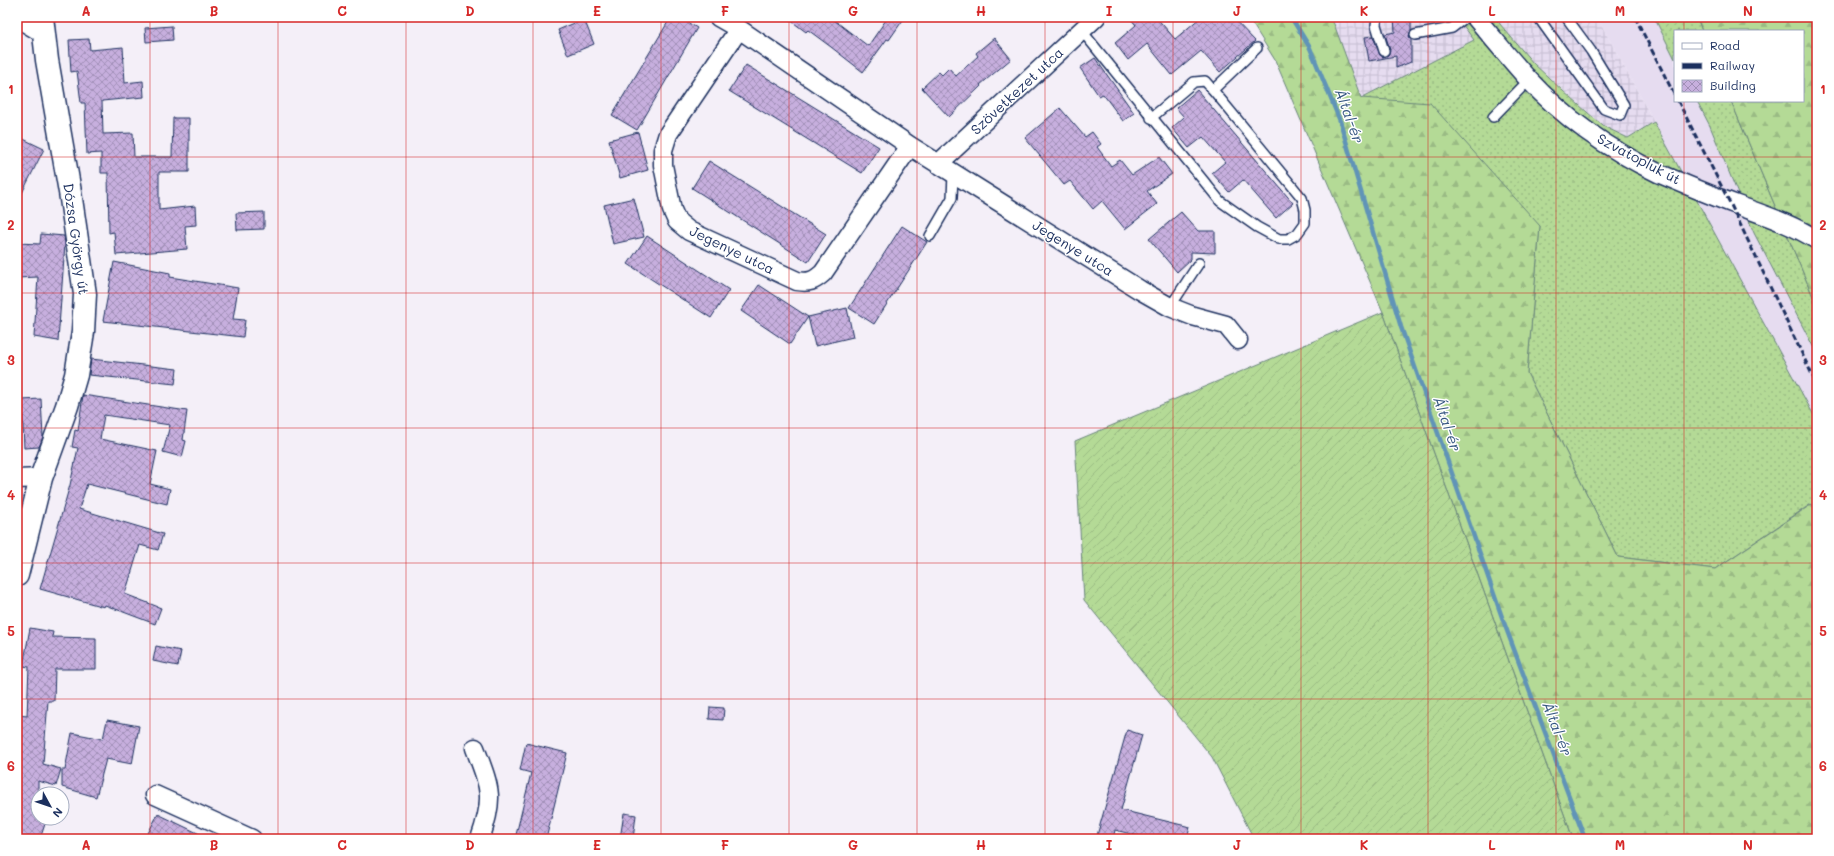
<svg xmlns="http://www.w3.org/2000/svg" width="1834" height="856" viewBox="0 0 1834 856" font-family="Mali,sans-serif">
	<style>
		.built { fill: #e6dcf0 }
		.industrial { fill: url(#industrial-grid) }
		.grass { fill: url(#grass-dots); stroke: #68847a }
		.forest { fill: url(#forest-firs); stroke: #68847a }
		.garden { fill: url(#garden-furrows); stroke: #68847a }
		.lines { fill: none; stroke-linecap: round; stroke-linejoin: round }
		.stream { stroke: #6194b7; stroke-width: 4.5 }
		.building { fill: url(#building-cross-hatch); stroke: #1b2f5e }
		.service-casing { stroke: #1b2f5e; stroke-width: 12 }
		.minor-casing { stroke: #1b2f5e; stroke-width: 21 }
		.tertiary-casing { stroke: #1b2f5e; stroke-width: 25 }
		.service { stroke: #fff; stroke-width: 9 }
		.minor { stroke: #fff; stroke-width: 18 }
		.tertiary { stroke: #fff; stroke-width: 22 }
		.rail { stroke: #1b2f5e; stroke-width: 3; stroke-dasharray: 6 3; stroke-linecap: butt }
		.grid { fill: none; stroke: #d62828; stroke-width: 1; stroke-opacity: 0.55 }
		.labels { text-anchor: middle; stroke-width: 3; stroke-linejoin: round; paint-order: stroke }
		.street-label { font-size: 14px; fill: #1b2f5e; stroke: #fff }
		.water-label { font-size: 15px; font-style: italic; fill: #385983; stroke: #fff }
		.neatline { fill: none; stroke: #d62828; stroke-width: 1.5 }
		.grid-label { font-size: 13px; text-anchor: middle; font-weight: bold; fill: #d62828 }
	</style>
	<defs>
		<pattern id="industrial-grid" width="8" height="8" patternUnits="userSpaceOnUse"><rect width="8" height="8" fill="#e6dcf0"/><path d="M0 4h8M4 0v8" fill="none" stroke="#c5bdd0"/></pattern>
		<pattern id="grass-dots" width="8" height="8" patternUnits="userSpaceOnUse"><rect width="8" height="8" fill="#b4da96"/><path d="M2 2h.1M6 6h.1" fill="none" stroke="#9abb84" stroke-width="1.8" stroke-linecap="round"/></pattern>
		<pattern id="forest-firs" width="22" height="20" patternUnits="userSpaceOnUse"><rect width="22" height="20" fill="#b4da96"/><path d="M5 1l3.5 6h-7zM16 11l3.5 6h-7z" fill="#9abb84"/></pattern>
		<pattern id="garden-furrows" width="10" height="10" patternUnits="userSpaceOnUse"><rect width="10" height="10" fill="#b4da96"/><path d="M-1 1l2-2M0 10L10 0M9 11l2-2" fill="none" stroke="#9abb84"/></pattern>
		<pattern id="building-cross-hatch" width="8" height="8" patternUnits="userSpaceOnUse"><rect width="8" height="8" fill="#c7afde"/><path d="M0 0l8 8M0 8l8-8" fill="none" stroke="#a18fb7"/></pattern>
	</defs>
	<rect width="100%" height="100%" fill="#f4eff8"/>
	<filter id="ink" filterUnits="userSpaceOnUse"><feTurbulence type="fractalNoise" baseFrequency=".025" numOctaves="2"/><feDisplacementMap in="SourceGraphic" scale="8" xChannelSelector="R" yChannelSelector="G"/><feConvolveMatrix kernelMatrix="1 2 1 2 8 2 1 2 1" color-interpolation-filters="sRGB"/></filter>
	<g filter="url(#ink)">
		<path class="built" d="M1597,17H1654L1675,59V101H1697L1710,126L1754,233L1817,354V421Z"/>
		<path class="industrial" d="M1330,17H1457L1474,40L1361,98L1334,24Z
			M1494,17H1597L1654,122L1628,138L1603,126L1533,63Z"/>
		<path class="grass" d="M1457,17H1494L1533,63L1563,91L1603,126L1628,138L1654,122L1817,421V513L1811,504L1715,569L1618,557L1527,373L1540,226L1361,98L1474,40Z
			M1654,17H1697L1702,31H1675V59Z
			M1697,101H1731L1817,306V354L1754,233L1710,126Z"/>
		<path class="forest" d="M1248,17H1330L1334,24L1361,98L1430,103L1540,226L1527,373L1618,557L1715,569L1812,504L1817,513V839H1573L1383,312L1275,60Z
			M1697,17H1817V306L1731,101H1803V31H1702Z"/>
		<path class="garden" d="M1383,312L1573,839H1254L1212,757L1084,600L1075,441Z"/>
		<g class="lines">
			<path class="stream" d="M1291,17L1310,48L1340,121L1401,327L1503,620L1585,839"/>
		</g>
		<path class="building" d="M671,17H679L697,28L637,130L612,115Z
			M786,17H830L868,46L888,17H905L889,40L887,39L863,72L831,47L808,30L806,32Z
			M1129,17H1156L1175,39L1201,17H1232L1255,41L1220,72L1201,51L1172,75L1147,44L1128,60L1115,43L1136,25Z
			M1394,17H1411V30L1409,36L1411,40V62L1396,68V56L1369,61L1365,37L1373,36L1380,55L1383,57L1388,55L1390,50L1385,34L1395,32Z
			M584,19L594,44L568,55L558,30Z
			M172,26L173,40L146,42L145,28Z
			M994,38L1011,59L980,85L981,86L949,117L922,88L939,72L942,75L949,68L956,76L978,56L976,53Z
			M89,39L90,50L123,47L125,83L143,81L144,97L102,101L103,134L133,133L134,157H172L173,118H189V172H159V210L195,206L196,225L185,226L187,249L116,255L114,232L109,233L108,173H101V153L87,154L85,103H81L77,71L71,72L69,40Z
			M1095,58L1134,113L1123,121L1103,94L1099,96L1080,68Z
			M746,65L879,147L862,173L729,91Z
			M1197,90L1293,203L1276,218L1243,180L1229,192L1212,173L1225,162L1203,137L1189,148L1172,128L1184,117L1176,108Z
			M1060,108L1085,137L1092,132L1101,144L1097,147L1111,166L1120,160L1132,175L1159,157L1172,174L1147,191L1157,204L1125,229L1102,201L1093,209L1070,181L1064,185L1025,138Z
			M638,132L648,170L620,178L609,140Z
			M17,136L44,149L17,203Z
			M709,161L826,234L808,262L692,188Z
			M634,198L644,237L613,244L604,205Z
			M264,212V229L237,230L236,213Z
			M1181,212L1198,231H1215V253L1191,252V259L1177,272L1149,239Z
			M902,226L927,242L874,324L849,308Z
			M41,234L64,236L65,243L58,341L34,337L38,277L17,278V243L40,244Z
			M647,236L729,290L711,318L628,264Z
			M114,262L170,273V277L238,288L233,319L245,320L243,337L103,321Z
			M759,285L808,317L790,344L741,311Z
			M847,308L853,337L815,346L808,317Z
			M91,359L177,369L175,384L89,375Z
			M83,395L187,411L183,440L186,441L182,457L163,452L170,425L104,415L100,439L157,451L150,484L170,489L167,504L87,484L79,509L163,534L158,550L140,545L125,594L161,608L155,624L105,605L104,607L40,589L70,485L78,448L72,447L75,430L78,431Z
			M41,399L43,437L39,447L24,448L22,400Z
			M30,628L53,632L52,637L96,638V669H55L54,701H48L43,764L61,769L56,786L38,781V818H47L40,839H17V715L27,716L29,667L23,666Z
			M156,646L181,651L178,666L153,661Z
			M710,707L724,708L723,720L709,719Z
			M107,720L139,726L132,764L106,759L96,797L62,787V770H65L72,733L103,739Z
			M1127,730L1142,735L1121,810L1190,827L1187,839H1151L1115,830L1113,839H1096Z
			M526,743L567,753L546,839H515L531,773L520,770Z
			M624,813L636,815L633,839H620Z
			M158,814L210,839H145Z"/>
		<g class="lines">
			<g class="service-casing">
				<path id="service" d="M1377,17L1376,25L1384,51
					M1538,17L1604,109L1620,115L1624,105L1591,51L1566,17
					M1082,31L1220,201L1257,227L1279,239H1288L1297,234L1305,223V210L1302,198L1213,90L1205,81L1194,82L1151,118
					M1415,35L1452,28L1466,17
					M1213,90L1257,48
					M1493,117L1529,80
					M930,236L952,198L953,174
					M1170,307L1199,263"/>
			</g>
			<g class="minor-casing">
				<path id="minor" d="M718,17L739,29L910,146L1140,290L1170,307L1193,316L1226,325L1238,340
					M1475,17C1493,38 1510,59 1528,79C1564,118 1610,150 1658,173C1684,184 1710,195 1737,205C1764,215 1792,224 1817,240
					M739,29L668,134L663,150V165L672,210L677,221L689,231L797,281C809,283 814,281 823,273L910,146
					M938,164L1096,17
					M17,479L41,478
					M475,748C490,788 495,797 480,839
					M155,795L252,839"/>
			</g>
			<g class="tertiary-casing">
				<path id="tertiary" d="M17,18L23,19L43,31
					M17,575L41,478L67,406L76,375L83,332L85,294L70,192L47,60L42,17"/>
			</g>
			<use href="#service" class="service"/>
			<use href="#minor" class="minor"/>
			<use href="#tertiary" class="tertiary"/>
			<path class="rail" d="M1635,17L1675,96
				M1678,101L1730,203L1817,385"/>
		</g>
	</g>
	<path class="grid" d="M150,17V839M278,17V839M406,17V839M533,17V839M661,17V839M789,17V839M917,17V839M1045,17V839M1173,17V839M1301,17V839M1428,17V839M1556,17V839M1684,17V31M1684,101V839M17,157H1817M17,293H1817M17,428H1817M17,563H1817M17,699H1817"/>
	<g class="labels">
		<g class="street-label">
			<text transform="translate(1017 91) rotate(-43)" y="5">Szövetkezet utca</text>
			<text transform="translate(1639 159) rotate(28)" y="5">Szvatopluk út</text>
			<text transform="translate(76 239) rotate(82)" y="5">Dózsa György út</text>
			<text transform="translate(1073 248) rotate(32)" y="5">Jegenye utca</text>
			<text transform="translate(732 250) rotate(26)" y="5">Jegenye utca</text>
		</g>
		<g class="water-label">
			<text transform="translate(1349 116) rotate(70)" y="5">Által-ér</text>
			<text transform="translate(1447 424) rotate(71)" y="5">Által-ér</text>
			<text transform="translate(1557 729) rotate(69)" y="5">Által-ér</text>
		</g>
	</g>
	<rect width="1834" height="856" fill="none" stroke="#fff" stroke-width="44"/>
	<rect x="1674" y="30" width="130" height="72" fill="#ffffff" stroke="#a4acbf"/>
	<rect x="1682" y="43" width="20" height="6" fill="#ffffff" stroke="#a4acbf"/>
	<text x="1710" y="50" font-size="12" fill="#1b2f5e">Road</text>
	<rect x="1682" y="63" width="20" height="6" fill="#1b2f5e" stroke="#a4acbf"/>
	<text x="1710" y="70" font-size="12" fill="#1b2f5e">Railway</text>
	<rect x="1682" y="80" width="20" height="12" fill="url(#building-cross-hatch)" stroke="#a4acbf"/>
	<text x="1710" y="90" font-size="12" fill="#1b2f5e">Building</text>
	<g transform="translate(50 806) rotate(130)"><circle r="19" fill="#ffffff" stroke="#a4acbf"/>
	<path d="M0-3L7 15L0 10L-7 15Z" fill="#1b2f5e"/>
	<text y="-6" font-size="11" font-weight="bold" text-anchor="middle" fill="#1b2f5e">N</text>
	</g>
	<rect x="22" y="22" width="1790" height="812" class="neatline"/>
	<g class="grid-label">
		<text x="86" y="16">A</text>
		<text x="214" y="16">B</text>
		<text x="342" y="16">C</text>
		<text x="470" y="16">D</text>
		<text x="597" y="16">E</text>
		<text x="725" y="16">F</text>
		<text x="853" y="16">G</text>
		<text x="981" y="16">H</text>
		<text x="1109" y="16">I</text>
		<text x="1237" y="16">J</text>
		<text x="1364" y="16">K</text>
		<text x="1492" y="16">L</text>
		<text x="1620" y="16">M</text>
		<text x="1748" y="16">N</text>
		<text x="11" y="94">1</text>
		<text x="1823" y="94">1</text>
		<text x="11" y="230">2</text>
		<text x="1823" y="230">2</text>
		<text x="11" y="365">3</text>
		<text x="1823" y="365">3</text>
		<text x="11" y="500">4</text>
		<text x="1823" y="500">4</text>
		<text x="11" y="636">5</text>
		<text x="1823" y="636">5</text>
		<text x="11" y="771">6</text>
		<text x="1823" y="771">6</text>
		<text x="86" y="850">A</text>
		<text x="214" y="850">B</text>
		<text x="342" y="850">C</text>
		<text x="470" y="850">D</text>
		<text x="597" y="850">E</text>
		<text x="725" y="850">F</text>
		<text x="853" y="850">G</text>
		<text x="981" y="850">H</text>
		<text x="1109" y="850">I</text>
		<text x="1237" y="850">J</text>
		<text x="1364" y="850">K</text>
		<text x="1492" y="850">L</text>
		<text x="1620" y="850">M</text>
		<text x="1748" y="850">N</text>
	</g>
</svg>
